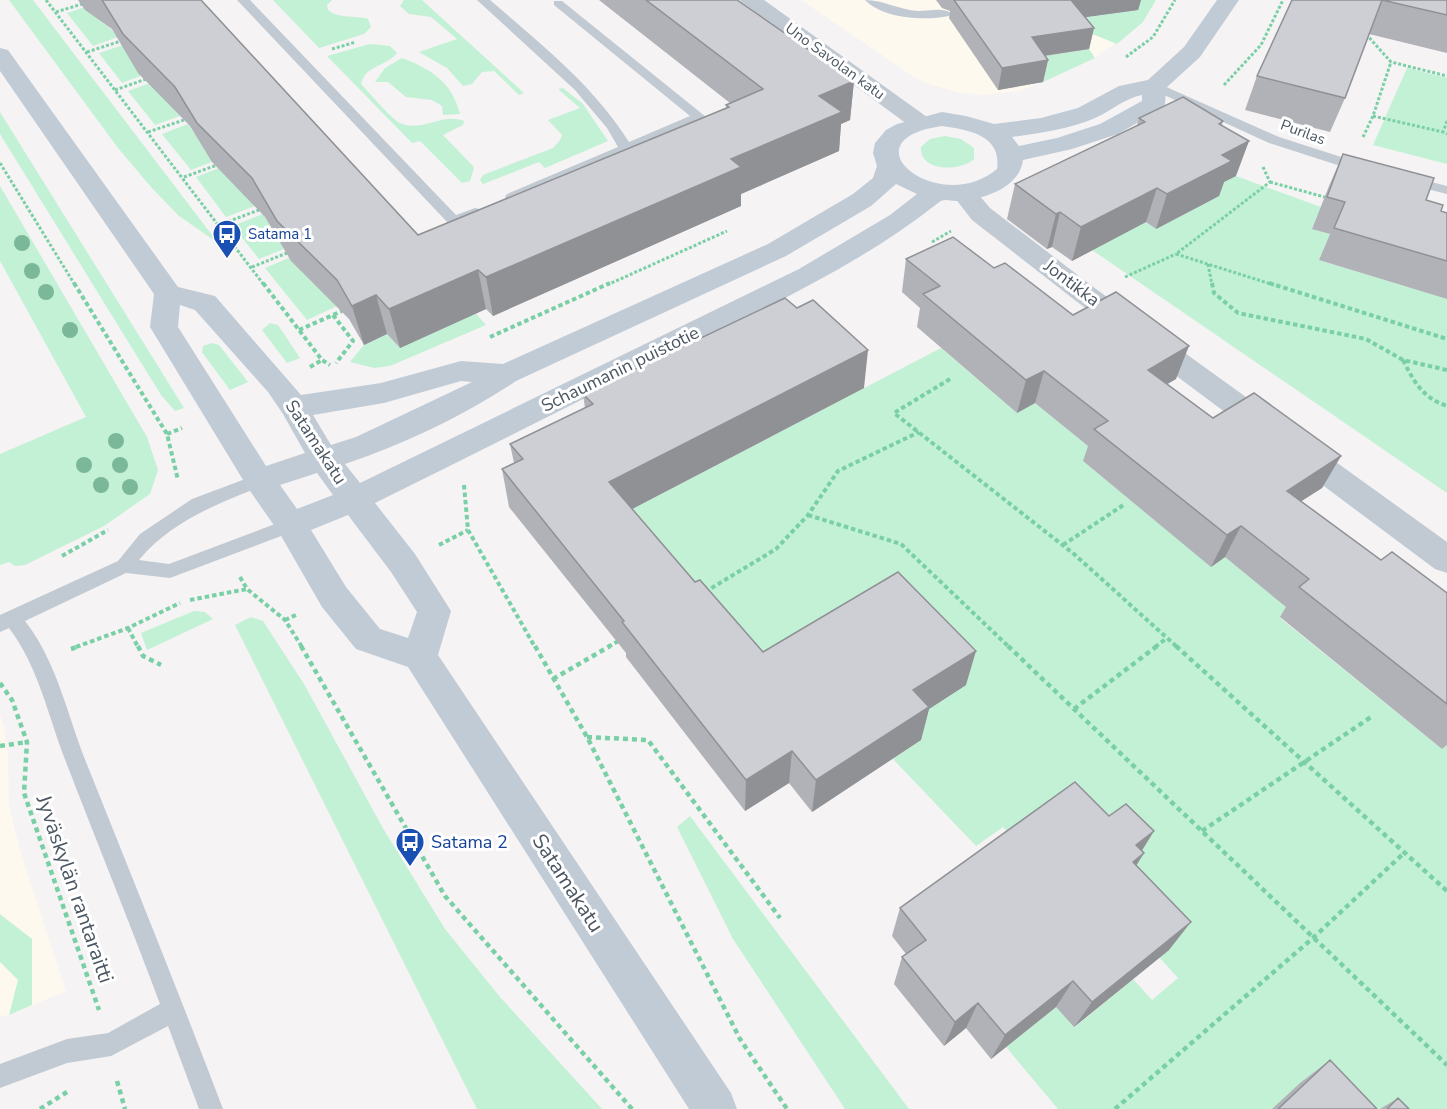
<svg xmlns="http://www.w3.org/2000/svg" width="1447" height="1109" viewBox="0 0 1447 1109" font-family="'Nunito Sans',sans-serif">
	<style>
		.commercial { fill: #fdf9ef }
		.green { fill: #c3f1d5 }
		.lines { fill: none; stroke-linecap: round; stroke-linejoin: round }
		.path-far2 { stroke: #7ad0a6; stroke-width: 3; stroke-dasharray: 3 2; stroke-linecap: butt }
		.path-far1 { stroke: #7ad0a6; stroke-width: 4; stroke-dasharray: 4.5 3; stroke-linecap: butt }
		.path { stroke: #7ad0a6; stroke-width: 4.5; stroke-dasharray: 5 4; stroke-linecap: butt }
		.lane { fill: #c1cad2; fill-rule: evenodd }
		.street { fill: #c1cad2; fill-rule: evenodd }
		.secondary { fill: #c1cbd6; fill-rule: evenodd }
		.tree { fill: #7bb799 }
		.wall { fill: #b0b2b7 }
		.shaded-wall { fill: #909195 }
		.building { fill: #cdcfd5; stroke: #909195; stroke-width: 1.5 }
		.labels { text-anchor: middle; stroke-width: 6; stroke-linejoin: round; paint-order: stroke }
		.far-street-label { font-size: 15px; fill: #4a5661; stroke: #fff }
		.far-transit-label { font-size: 15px; fill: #164399; stroke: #fff; text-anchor: start }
		.street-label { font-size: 18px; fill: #4a5661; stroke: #fff }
		.transit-label { font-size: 18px; fill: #164399; stroke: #fff; text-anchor: start }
		.near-street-label { font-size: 21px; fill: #4a5661; stroke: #fff }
	</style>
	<rect width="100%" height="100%" fill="#f5f3f3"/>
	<path class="commercial" d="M801,0H1156L1143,22L1095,58L1020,91L980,95L957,92L929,84L914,77Z
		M0,716L4,725L8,756L9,806L21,854L66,991L9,1015L0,1016Z"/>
	<path class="green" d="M9,0H33L218,243L179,216L151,187L118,148Z
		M273,0H332L327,5L328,10C338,19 355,15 368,19L371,27L364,34L319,48Z
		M404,0H422L524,93L519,95L494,71L482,72L472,84L463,86L447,68L419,52L457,39L431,17L409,14L400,6Z
		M1127,0H1156L1143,22L1117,44L1068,24L1065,20L1137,10Z
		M85,7C94,19 109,24 118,37L93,46L67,13Z
		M370,44L390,46L397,53C386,67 365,65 361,84C369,92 391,119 400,123C423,133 442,112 464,121L463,125L443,135L472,165L474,168L470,181L462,183L420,141L412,143L327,56Z
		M123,45L143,75L122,83L99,53Z
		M1089,49L1095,58L1043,82L1028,58Z
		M402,58C431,69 452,82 460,114L443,115L442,106L432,100L406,97L388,82H375L385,68Z
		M1407,68L1447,78V164L1373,145Z
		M150,83L180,116L155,125L128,91Z
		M563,88L583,104L608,141L545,168L539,162L483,184L480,180L483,175L553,148L560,140L562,135L548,120L580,108L558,89Z
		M0,112L184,408L175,411L161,395L0,134Z
		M188,124L214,161L191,170L162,134Z
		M945,136L961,139L974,148V159C961,172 919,172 921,147L930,139Z
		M219,168L255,206L226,217L196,177Z
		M1236,176L1321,207L1312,228L1330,234L1319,260L1447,299V493L1092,250L1146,222L1156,229L1173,207L1187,212L1218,196L1209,190Z
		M0,186L147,437L158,470L150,494L104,526L25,565L15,566L9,562L0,565V454L86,417L0,261Z
		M263,214L284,249L259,259L233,226Z
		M291,257L303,273L337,306L307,320L265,268Z
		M457,292L486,325L390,366L374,368L350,362L364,345L387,334L400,348Z
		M270,323L278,325L300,358L287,363L262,330Z
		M212,343L219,345L248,382L230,390L202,352L203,346Z
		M941,348L1017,413L1035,403L1097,453L1084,462L1211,566L1225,557L1290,610L1280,618L1442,749L1447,745V1109H1058L1006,1047L1056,1007L1075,1027L1133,979L1152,1000L1178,978L1159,957L1018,844L1003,827L976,846L893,759L921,740L762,686L613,519Z
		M194,611L205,612L213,619L147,650L141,633Z
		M251,617L263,621L304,684L384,830L445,929L500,997L602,1109H477L235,625Z
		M690,816L909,1109H845L733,939L677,827Z
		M0,914L32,939V1005L9,1015L18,980L0,962Z"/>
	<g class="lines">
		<path class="path-far2" d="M46,0L264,285
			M56,12L82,4
			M1366,34L1391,62L1447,76
			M332,49L356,42
			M87,52L121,41
			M1126,57L1153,37L1175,0
			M1224,85L1261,45L1283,0
			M115,90L146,79
			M1373,116L1443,132
			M1447,121L1443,132L1447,134
			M148,132L184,120
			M1363,137L1373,116L1391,62
			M0,163L75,285
			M1263,167L1270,182L1176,254L1274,285
			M184,177L217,165
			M1270,182L1328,198
			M219,225L259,210
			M932,242L951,231
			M1208,264L1212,285
			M252,267L287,253
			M1125,277L1176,254
			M607,285L727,231"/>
		<path class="path-far1" d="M74,283L167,434L178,480
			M263,283L322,360L330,365
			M1212,283L1214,293L1238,313L1366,339L1403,360L1447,370
			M1269,283L1447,339
			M333,315L353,341L336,363
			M299,330L342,311
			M490,337L610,283
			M1403,360C1414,382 1423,398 1447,406
			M310,367L322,360
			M950,379L894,413L1074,554L1177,647
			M167,434L182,428
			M464,485L468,530L535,647
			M808,515L901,544L1009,647
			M439,545L468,530
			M1063,545L1125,504
			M62,556L108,530
			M240,577L247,589L285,620L302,647
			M705,592L776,549L808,515L838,471L919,432
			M190,600L247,589
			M285,620L298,614
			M128,628L138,647
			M76,647L128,628L180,603
			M608,647L620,640
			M1155,647L1167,638"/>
		<path class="path" d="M138,646L143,656L161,665
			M301,646L445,896L632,1109
			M535,646L587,737L740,1039L787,1109
			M1008,646L1447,1065
			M1176,646L1447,891
			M71,649L80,646
			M553,679L610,646
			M0,683L12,700L27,742L24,793L99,1010
			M1074,709L1157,646
			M587,737L648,740L780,918
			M0,746L27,742
			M1202,831L1371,717
			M117,1081L125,1109
			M40,1109L67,1092
			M1115,1109L1313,938L1404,853"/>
		<path class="lane" d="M237,0H250L456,215L475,208L480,209L482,212L480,215L459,224H449Z
			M477,0H490C541,44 593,85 629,142L690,116L554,5V1H562L706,117L517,200H507L505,197L507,194L618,147L607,128L575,90Z
			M865,0C884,0 899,10 918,11C928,11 943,7 951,13L949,16C924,21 884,19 865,0Z
			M1155,82L1279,137L1366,165L1368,168L1361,172L1356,171L1269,143L1151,89L1149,86L1151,83Z
			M1408,176L1447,186V194L1403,183L1401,180L1403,177Z
			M259,474L265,475L268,480L265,485C219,503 171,521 139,560L169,564L291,518L297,520L300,525L297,530L170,578L126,573L25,621C57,662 67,714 86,762C132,877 179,993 223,1109H199L168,1026L111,1056L67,1063L0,1088V1064L67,1039L108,1033L160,1004C130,923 97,843 66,762C48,716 39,668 9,628L0,632V615L118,561L140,534L192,499Z"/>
		<path class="street" d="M739,0H764L927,117L931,122L927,127L919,129L911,127Z
			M964,185L973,188L990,208L1096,289L1447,542V573L1435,569L1076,301L972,220L951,193L955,188Z"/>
		<path class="secondary" d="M1217,0H1239L1200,57L1166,88L1165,104L1161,109L1118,134L1072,149L1023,160C1019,189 982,200 956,201C949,201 944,198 938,203C861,264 771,305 683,349C581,400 478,452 375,503L415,554L451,611L438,655L731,1093L737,1109H689L408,667L356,649L322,607L280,534L248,488L150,327L154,294L0,71V48L8,50L178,287L215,296L301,395L381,383L461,361L503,364L768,244L853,194L873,178L877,166L873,153L875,143L886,130L897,124L942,112L966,116L994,124L1041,118L1078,108L1119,86L1148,80L1184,47ZM1142,95V101L1100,124L1057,138L1019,146L1012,137C1039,133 1070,129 1095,118C1111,111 1125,98 1142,95ZM942,126C969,130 1002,135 997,169C939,218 842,140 942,126ZM896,184L917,194L890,215L799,269L360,483L345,464C404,444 464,416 516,381L786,256L871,206ZM180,305L195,310L268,392L283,414L305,453L266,466L178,327ZM461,381L472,382L356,437L331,445L313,415L384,403ZM317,473L333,495L297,509L280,485ZM348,515L391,572L417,612L408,638L380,629L346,587L311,530Z"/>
	</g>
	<g class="tree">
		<circle cx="22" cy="243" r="8"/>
		<circle cx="32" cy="271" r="8"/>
		<circle cx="46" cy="292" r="8"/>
		<circle cx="70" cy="330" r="8"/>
		<circle cx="116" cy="441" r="8"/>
		<circle cx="84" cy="465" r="8"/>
		<circle cx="120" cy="465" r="8"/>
		<circle cx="101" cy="485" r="8"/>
		<circle cx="130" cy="487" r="8"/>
	</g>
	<path class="wall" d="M78,0H201L418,235L726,108V105L730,103L599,0H737L854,81L850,120L841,124L839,151L741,194V206L493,316L486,309L400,348L387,334L364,345L349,319L291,261L265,217L212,162L190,126L138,73L112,29L85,10Z
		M936,0H1141L1138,10L1085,17L1094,28L1089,49L1045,56L1048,60L1043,82L998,90L949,18L950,11L942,8Z
		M1292,0H1447V53L1369,34L1345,98L1330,132L1245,110L1257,76Z
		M1139,118L1223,121L1222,125L1236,176L1224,182L1219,196L1156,229L1146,222L1072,261L1052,247L1047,249L1007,219L1015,184L1137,125Z
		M1343,154L1426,200L1441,211L1447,213V299L1319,260L1330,234L1312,229L1329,186Z
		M906,259L994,268L1073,315L1176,379L1167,384L1213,418L1341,456L1322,488L1301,501L1381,560L1447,593V745L1442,749L1280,617L1286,607L1225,557L1211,567L1083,461L1088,446L1035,403L1017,413L917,327L920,308L902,292Z
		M864,388L632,509L695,582L763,652L966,685L929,709L921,740L812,812L789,783L745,811L626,657V653L509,507L502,469L514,463L510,444L585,408L583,394Z
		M1109,816L1154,831L1142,850L1144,853L1136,866L1169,950L1074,1027L1056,1007L991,1059L966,1028L944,1046L894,984L902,957L906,954L892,936L900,908Z
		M1330,1060L1377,1109H1272L1300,1083Z
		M1398,1098L1409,1109H1380Z"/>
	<path class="shaded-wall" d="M1069,0H1141L1138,10L1065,20Z
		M1094,28L1089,49L1028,58L1032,37Z
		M1048,60L1043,82L998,90L1002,68Z
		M854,81L850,120L841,124L839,151L741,194V206L493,316L486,277L731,159L819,96Z
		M1249,141L1236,176L1224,182L1219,196L1156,229L1167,194L1222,155Z
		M1157,188L1146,222L1072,261L1081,227Z
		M1060,212L1052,247L1047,249L1056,214Z
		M478,270L486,309L400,348L389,309Z
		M376,295L387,334L364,345L352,306Z
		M1189,346L1176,379L1136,402L1148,370Z
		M868,350L864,388L613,519L609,482Z
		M1044,371L1035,403L1017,413L1026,380Z
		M1341,456L1322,488L1269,522L1287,491Z
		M1241,526L1225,557L1211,567L1227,535Z
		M976,651L966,685L929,709L921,740L812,812L816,780L913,690Z
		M792,751L789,783L745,811L746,780Z
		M1154,831L1136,860L1144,853L1125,883L1136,845Z
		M1191,922L1169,950L1074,1027L1092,1002Z
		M1073,981L1056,1007L991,1059L1005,1035Z
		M978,1003L966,1028L944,1046L955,1022Z"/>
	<path class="building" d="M102,0H201L418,235L729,107L726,105L763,89L646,0H737L854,81L819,96L842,112L731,159L741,167L486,277L478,270L389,309L376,295L352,306L337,280L277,221L252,178L197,123L175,87L123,34Z
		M954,0H1071L1094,28L1032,37L1048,60L1002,68Z
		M1292,0H1447V15L1382,0L1345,98L1257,76Z
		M1183,97L1223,121L1219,124L1249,141L1222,155L1232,161L1167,194L1157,188L1081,227L1060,212L1056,214L1015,184L1145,122L1139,118Z
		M1343,154L1434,178L1426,200L1443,205L1441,211L1447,213V261L1334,228L1345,202L1327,197Z
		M953,237L994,268L1005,263L1073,315L1116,292L1189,346L1148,370L1213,418L1254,393L1341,456L1287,491L1381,560L1392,552L1447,593V704L1299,587L1309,579L1241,526L1227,535L1094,429L1108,421L1044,371L1026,380L923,294L940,286L906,259Z
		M785,298L797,308L813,300L868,350L609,482L695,582L700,580L763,652L898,572L976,651L913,690L929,707L816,780L792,751L746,780L622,622L624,621L502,469L523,459L510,444L593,404L583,394Z
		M1075,782L1109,816L1126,804L1154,831L1136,845L1144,853L1133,862L1191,922L1092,1002L1073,981L1005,1035L978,1003L955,1022L902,957L926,940L900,908Z
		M1330,1060L1377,1109H1278Z
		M1398,1098L1409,1109H1387Z"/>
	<defs>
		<g id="bus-pin" transform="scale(1.5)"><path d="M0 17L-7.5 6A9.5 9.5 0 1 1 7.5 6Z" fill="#1a4fb4" stroke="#fff"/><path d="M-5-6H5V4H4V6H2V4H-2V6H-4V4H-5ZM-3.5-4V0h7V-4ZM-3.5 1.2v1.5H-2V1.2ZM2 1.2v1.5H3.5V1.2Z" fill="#fff"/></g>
	</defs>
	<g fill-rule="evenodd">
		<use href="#bus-pin" x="227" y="234"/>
		<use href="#bus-pin" x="410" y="842"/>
	</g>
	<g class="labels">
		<g class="far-street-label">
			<text transform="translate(835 61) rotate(36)" y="5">Uno Savolan katu</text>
			<text transform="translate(1303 132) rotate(20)" y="5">Purilas</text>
		</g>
		<g class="far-transit-label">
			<text x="248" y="239">Satama 1</text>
		</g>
		<g class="street-label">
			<text transform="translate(1072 283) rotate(37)" y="6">Jontikka</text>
			<text transform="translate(620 369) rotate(-26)" y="6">Schaumanin puistotie</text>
			<text transform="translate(316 442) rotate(57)" y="6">Satamakatu</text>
		</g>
		<g class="transit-label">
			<text x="431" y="848">Satama 2</text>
		</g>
		<g class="near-street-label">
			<text transform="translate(568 883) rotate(57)" y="7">Satamakatu</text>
			<text transform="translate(75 889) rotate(71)" y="7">Jyväskylän rantaraitti</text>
		</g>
	</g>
</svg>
